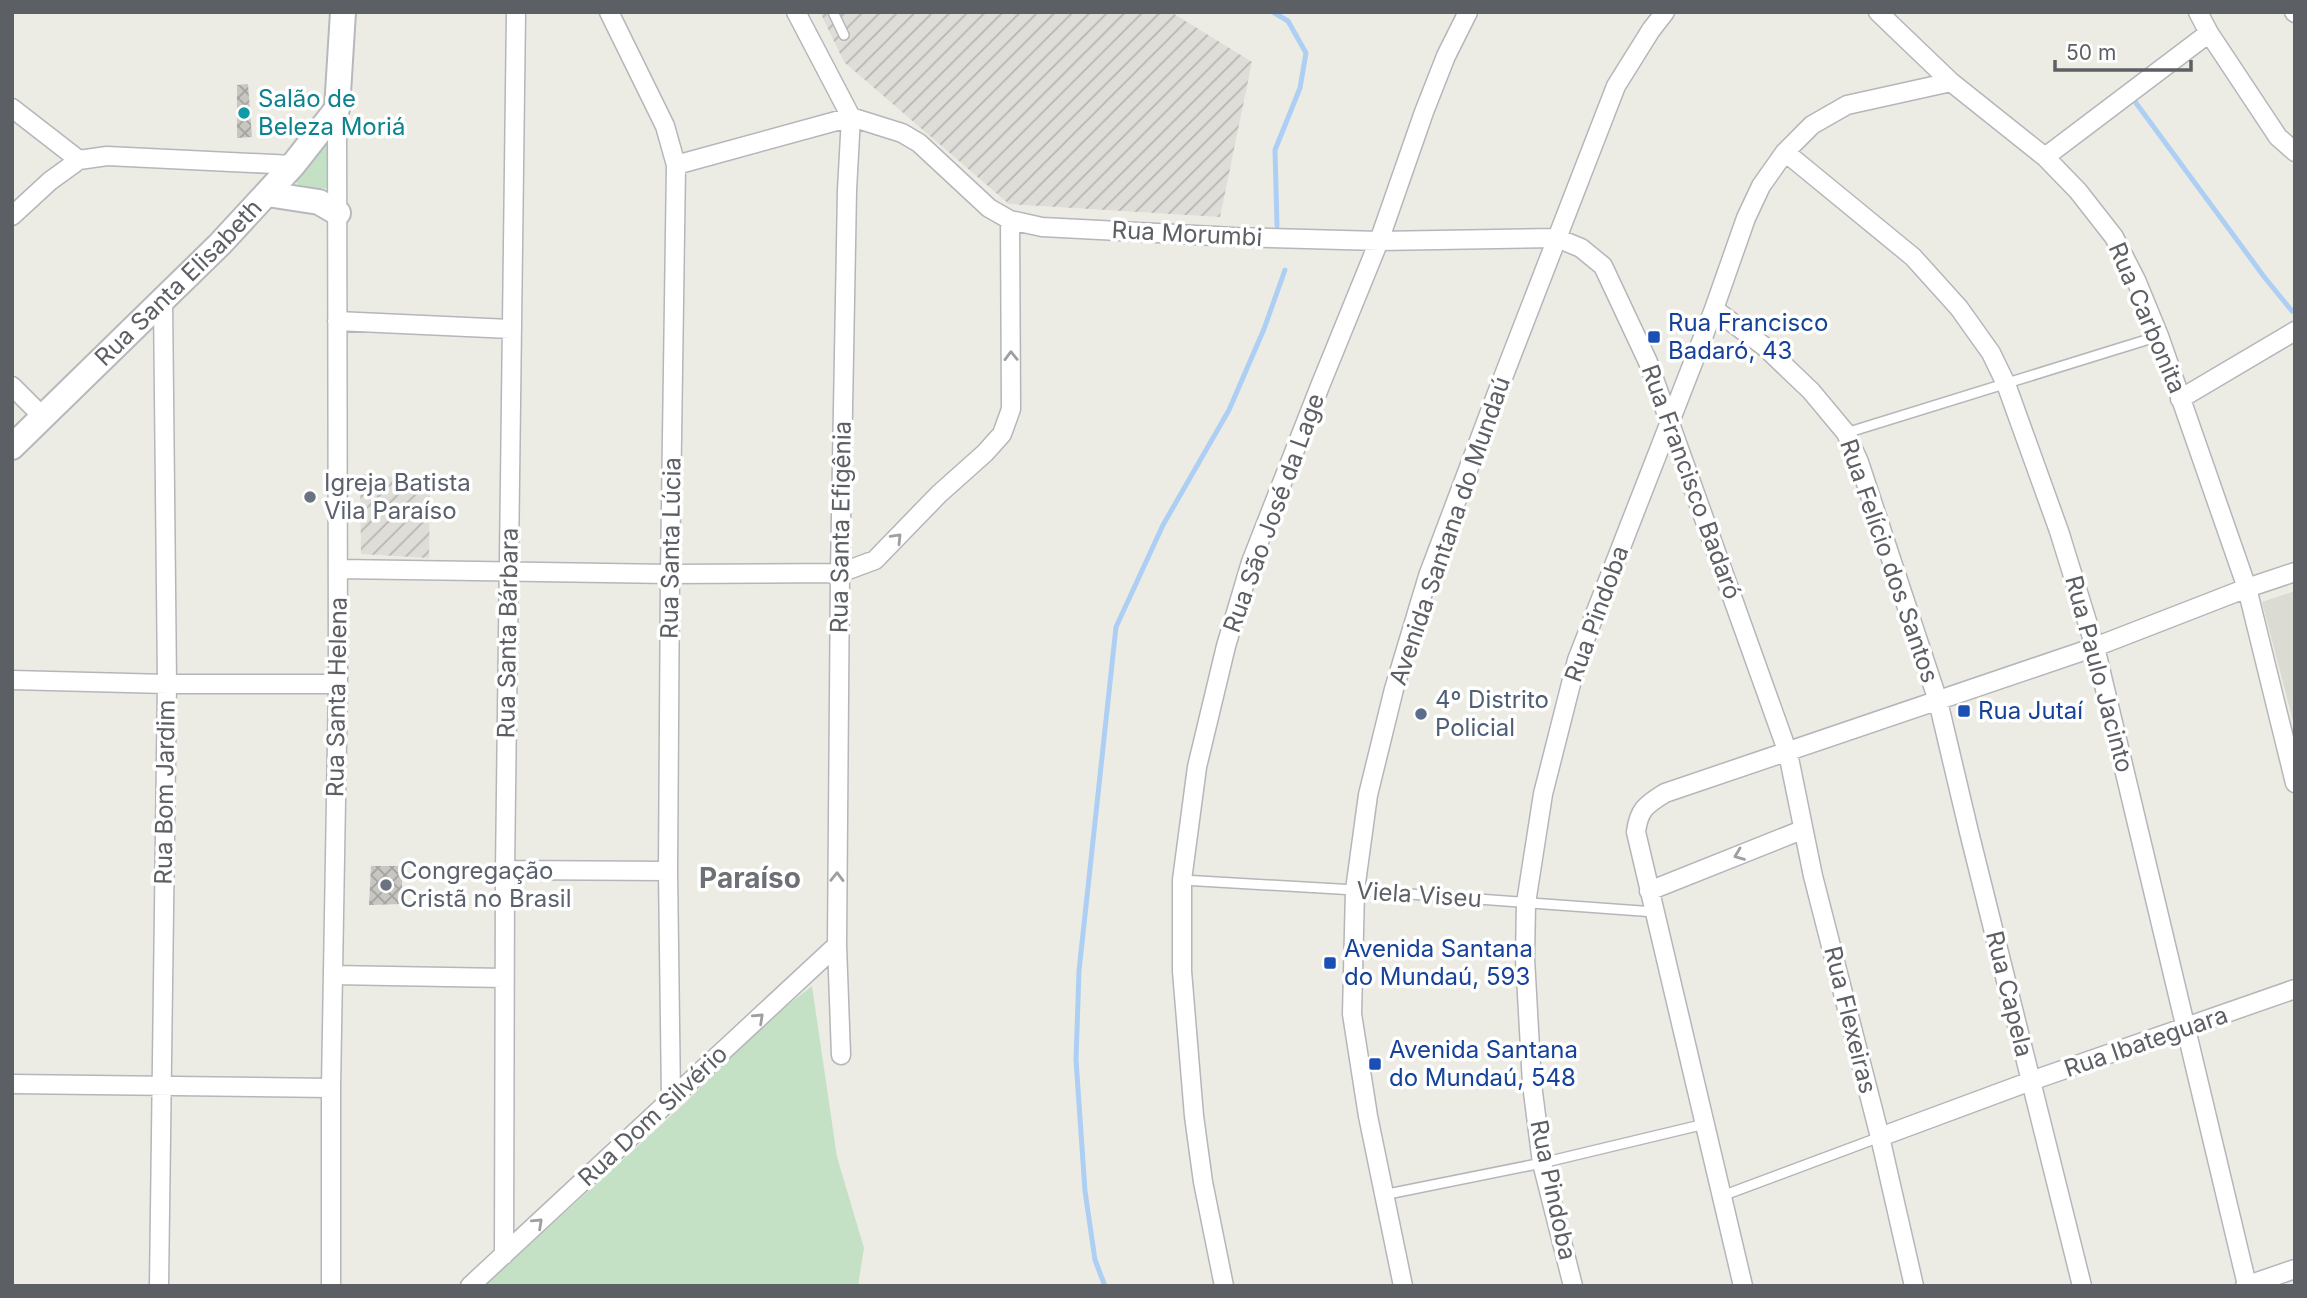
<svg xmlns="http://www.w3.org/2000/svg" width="2307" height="1298" viewBox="0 0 2307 1298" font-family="Inter,sans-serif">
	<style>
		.industrial { fill: url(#industrial-furrows) }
		.education { fill: #dcdbd3 }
		.park { fill: #c4e1c6 }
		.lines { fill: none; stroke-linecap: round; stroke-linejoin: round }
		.stream { stroke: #adcff4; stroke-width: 5 }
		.building { fill: url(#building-cross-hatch) }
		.lane-casing { stroke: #b4b6ba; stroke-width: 12 }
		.street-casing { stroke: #b4b6ba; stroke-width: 21 }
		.secondary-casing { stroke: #b6b8bc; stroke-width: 28 }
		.lane { stroke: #fff; stroke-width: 9 }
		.street { stroke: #fff; stroke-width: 18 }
		.secondary { stroke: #fff; stroke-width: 24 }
		.oneway { stroke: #9d9fa1 }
		.culture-dot { fill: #0f9aa8; stroke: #fff; stroke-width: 2.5 }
		.transit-dot { fill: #1a4fb4; stroke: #fff; stroke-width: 2.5 }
		.worship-dot { fill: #6b7280; stroke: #fff; stroke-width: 2.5 }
		.service-dot { fill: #5c6f8a; stroke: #fff; stroke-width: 2.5 }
		.labels { text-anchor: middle; stroke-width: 7; stroke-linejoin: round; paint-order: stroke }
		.culture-label { font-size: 24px; fill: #0d838f; stroke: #fff; text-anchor: start }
		.street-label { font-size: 24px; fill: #5c5f63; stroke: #fff }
		.transit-label { font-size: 24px; fill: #164399; stroke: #fff; text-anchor: start }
		.worship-label { font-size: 24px; fill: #5b616d; stroke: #fff; text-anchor: start }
		.service-label { font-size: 24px; fill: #4e5e75; stroke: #fff; text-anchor: start }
		.quarter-label { font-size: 28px; font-weight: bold; fill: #6d7075; stroke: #fff }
	</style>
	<defs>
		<pattern id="industrial-furrows" width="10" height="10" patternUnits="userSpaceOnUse" patternTransform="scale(1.75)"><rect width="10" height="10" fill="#dfddd8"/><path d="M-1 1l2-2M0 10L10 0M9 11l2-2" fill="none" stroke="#b8b6b3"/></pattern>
		<pattern id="building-cross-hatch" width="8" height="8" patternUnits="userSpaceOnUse" patternTransform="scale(1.75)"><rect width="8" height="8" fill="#c8c6c1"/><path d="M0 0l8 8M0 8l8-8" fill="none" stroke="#a6a4a0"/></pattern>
	</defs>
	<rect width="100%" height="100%" fill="#edece4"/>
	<path class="industrial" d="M820,12H1171L1252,62L1220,217L1009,204L844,62Z
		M360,474L430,480L429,558L361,554Z"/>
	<path class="education" d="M2295,591V729L2262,602Z"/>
	<path class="park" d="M331,141L334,190L299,185L288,177L307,153Z
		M812,986L837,1157L864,1248L858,1286H484L686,1102L758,1028Z"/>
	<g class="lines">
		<path class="stream" d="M1273,12L1288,21L1306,53L1300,88L1275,150L1277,226
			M2136,103L2265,278L2292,311
			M1105,1286L1095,1260L1085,1191L1076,1060L1079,971L1116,627L1163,525L1229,410L1264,329L1285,270"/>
	</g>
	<path class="building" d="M248,84L252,137L237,138V85Z
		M371,866H402V904L369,905Z"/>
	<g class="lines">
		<g class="lane-casing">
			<path id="lane" d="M833,12L844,35
				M1846,433L2159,336
				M1182,880L1355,890L1655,912
				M1383,1195L1542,1163L1705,1124
				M1722,1196L1880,1137"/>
		</g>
		<g class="street-casing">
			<path id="street" d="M609,12L665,126L676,165L670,574L668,871L671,1099
				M796,12L851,117L847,190L840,573L837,945L841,1055
				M1878,12L1951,82L2045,157L2078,191L2114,237L2136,280L2159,336L2247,588L2295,783
				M2198,12L2209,33L2278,137L2295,152
				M2294,12L2295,13
				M12,108L79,160
				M851,117L902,133L919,143L989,208L1010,220L1042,227L1234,237L1379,241L1557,238L1581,248L1603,266L1648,362L1788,753L1813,876L1880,1137L1914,1286
				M1785,152L1913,257L1959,308L1991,353L2006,384L2059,531L2095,647L2247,1285
				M2045,157L2209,33
				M676,165L851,117
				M12,216L50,181L79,160L107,156L293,165
				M1714,309L1765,347L1811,391L1846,433L1859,462L1938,701L1969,832L2082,1286
				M337,321L511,329
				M12,386L43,417
				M2180,399L2295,331
				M338,569L670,574L840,573L875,560L939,494L985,453L1002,434L1011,409L1010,220
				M12,680L167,684H338
				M505,870L668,871
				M1649,891L1802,830
				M333,975L504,978
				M12,1084L331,1088
				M1880,1137L2031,1081L2295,989
				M504,1255L505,870L516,12
				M159,1286L167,684L163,299
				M331,1286V1088L338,684L337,109
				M470,1286L837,945
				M1224,1286L1203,1182L1194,1116L1182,971V880L1197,767L1226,646L1251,562L1320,386L1379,241L1424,112L1446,56L1468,12
				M1403,1286L1368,1116L1352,1014L1355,890L1368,795L1394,689L1428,576L1497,393L1616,86L1651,30L1665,12
				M1573,1286L1542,1163L1532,1084L1525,958L1526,903L1543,794L1577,660L1714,309L1746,218L1761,186L1785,152L1812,125L1847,105L1951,82
				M1743,1286L1636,832C1639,809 1646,805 1665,793L2095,647L2247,588L2295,572
				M2245,1286L2295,1269"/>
		</g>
		<g class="secondary-casing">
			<g id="secondary">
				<path d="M267,194L319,202L338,213"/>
				<path id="s1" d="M12,447L220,244L293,165L337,109L343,12"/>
			</g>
		</g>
		<use href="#lane" class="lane"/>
		<use href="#street" class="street"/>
		<use href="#secondary" class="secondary"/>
	</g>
	<defs><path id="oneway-chevron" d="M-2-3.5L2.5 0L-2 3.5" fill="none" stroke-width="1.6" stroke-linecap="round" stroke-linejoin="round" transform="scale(1.75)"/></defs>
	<g class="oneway">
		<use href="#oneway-chevron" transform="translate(1011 356) rotate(-91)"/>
		<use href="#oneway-chevron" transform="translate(897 538) rotate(-46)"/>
		<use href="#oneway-chevron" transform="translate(1739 855) rotate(159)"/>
		<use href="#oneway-chevron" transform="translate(837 877) rotate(-89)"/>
		<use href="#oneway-chevron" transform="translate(759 1018) rotate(-43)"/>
		<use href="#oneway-chevron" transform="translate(538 1223) rotate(-43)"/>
	</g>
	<circle class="culture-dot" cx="244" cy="113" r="7"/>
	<g class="transit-dot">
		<rect x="1647" y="330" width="14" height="14" rx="3.5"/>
		<rect x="1957" y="704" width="14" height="14" rx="3.5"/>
		<rect x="1323" y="956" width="14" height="14" rx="3.5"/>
		<rect x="1368" y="1057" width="14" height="14" rx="3.5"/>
	</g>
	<g class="worship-dot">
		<circle cx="310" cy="497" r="7"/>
		<circle cx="386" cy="885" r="7"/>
	</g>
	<circle class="service-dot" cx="1421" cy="714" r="7"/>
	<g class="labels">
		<g class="culture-label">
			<text x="258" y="107">Salão de<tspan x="258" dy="28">Beleza Moriá</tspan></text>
		</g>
		<g class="street-label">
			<text transform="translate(1187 234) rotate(3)" y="8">Rua Morumbi</text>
			<text dy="8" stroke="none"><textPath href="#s1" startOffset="234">Rua Santa Elisabeth</textPath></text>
			<text transform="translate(2147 318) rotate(67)" y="8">Rua Carbonita</text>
			<text transform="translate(1691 482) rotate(70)" y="8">Rua Francisco Badaró</text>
			<text transform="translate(1274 513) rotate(-70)" y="8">Rua São José da Lage</text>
			<text transform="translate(841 527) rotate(-89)" y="8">Rua Santa Efigênia</text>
			<text transform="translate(1450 531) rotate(-71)" y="8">Avenida Santana do Mundaú</text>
			<text transform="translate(671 548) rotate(-89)" y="8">Rua Santa Lúcia</text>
			<text transform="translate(1889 561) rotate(71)" y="8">Rua Felício dos Santos</text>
			<text transform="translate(1597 614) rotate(-70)" y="8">Rua Pindoba</text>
			<text transform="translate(508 633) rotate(-89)" y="8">Rua Santa Bárbara</text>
			<text transform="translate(2099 674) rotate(75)" y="8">Rua Paulo Jacinto</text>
			<text transform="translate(337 697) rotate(-89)" y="8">Rua Santa Helena</text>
			<text transform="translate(165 792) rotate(-89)" y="8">Rua Bom Jardim</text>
			<text transform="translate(1419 895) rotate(4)" y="8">Viela Viseu</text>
			<text transform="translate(2009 994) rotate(76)" y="8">Rua Capela</text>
			<text transform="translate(1850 1020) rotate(76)" y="8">Rua Flexeiras</text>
			<text transform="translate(2146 1042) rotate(-19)" y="8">Rua Ibateguara</text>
			<text transform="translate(653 1116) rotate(-43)" y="8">Rua Dom Silvério</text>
			<text transform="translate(1553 1190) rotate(78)" y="8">Rua Pindoba</text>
		</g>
		<g class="transit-label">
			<text x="1668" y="331">Rua Francisco<tspan x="1668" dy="28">Badaró, 43</tspan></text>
			<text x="1978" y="719">Rua Jutaí</text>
			<text x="1344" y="957">Avenida Santana<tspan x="1344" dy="28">do Mundaú, 593</tspan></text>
			<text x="1389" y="1058">Avenida Santana<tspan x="1389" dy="28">do Mundaú, 548</tspan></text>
		</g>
		<g class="worship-label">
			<text x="324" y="491">Igreja Batista<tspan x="324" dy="28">Vila Paraíso</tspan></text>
			<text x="400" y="879">Congregação<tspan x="400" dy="28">Cristã no Brasil</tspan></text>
		</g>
		<g class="service-label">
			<text x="1435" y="708">4º Distrito<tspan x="1435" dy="28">Policial</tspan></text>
		</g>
		<g class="quarter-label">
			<text x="750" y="888">Paraíso</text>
		</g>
	</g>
	<rect width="2307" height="1298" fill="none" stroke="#5c5f63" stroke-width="28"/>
	<path d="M2055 60v10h136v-10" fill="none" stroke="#5c5f63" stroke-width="3.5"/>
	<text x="2066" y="60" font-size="21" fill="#5c5f63" stroke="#ffffff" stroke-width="5" paint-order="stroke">50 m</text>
</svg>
